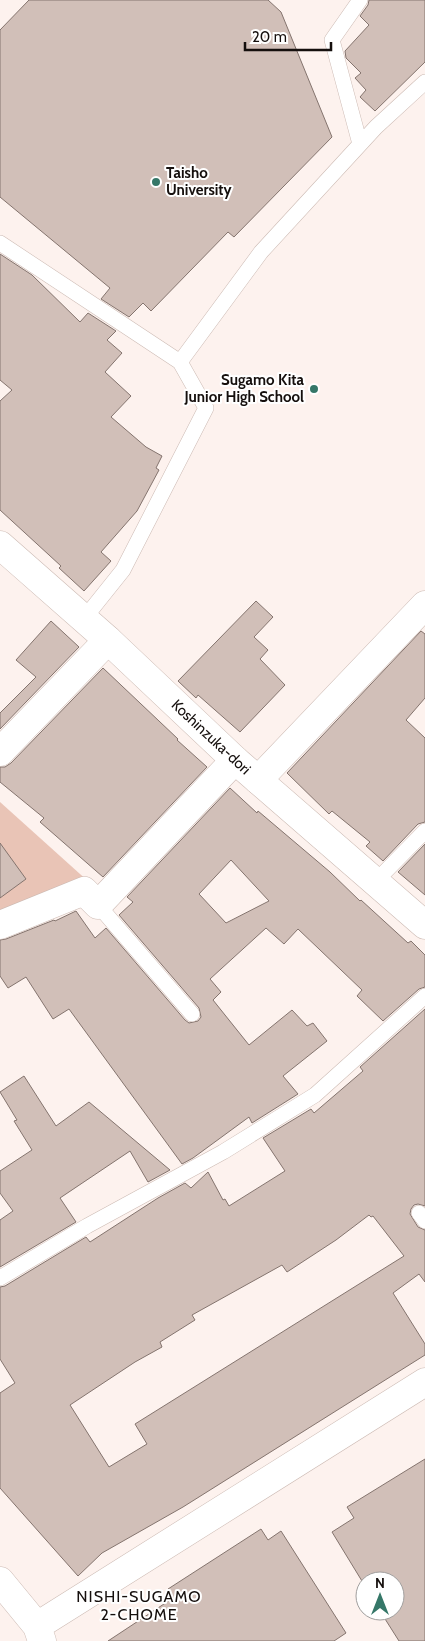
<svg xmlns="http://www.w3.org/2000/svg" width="425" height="1641" viewBox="0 0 425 1641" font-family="Cabin,sans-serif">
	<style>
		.green { fill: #e9c4b6 }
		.building { fill: #d1bfb8; stroke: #84746e; fill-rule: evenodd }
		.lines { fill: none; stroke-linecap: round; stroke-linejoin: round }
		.lane-casing { stroke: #ccbab3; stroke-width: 16 }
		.street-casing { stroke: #ccbab3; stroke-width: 29 }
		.secondary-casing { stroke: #ccbab3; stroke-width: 29 }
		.lane { stroke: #fff; stroke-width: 15 }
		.street { stroke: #fff; stroke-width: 28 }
		.secondary { stroke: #fff; stroke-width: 28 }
		.poi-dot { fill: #357768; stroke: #fff; stroke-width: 2 }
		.labels { text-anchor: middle; stroke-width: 4; stroke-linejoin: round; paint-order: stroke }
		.poi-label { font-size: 15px; font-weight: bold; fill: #150f0d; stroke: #fff; text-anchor: start }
		.street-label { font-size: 15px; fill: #150f0d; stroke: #fff }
		.neighbourhood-label { font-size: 16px; letter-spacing: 1px; fill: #150f0d; stroke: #fff }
	</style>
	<rect width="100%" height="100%" fill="#fdf2ee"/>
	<path class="green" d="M0,802L90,883L0,917Z"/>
	<path class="building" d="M29,0H268L281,12L332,137L234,237L228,232L151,311L143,303L129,317L101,299L110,288L0,197V30Z
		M369,0H425V62L375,111L360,97L366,90L355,78L361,73L346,58L345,51L369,25L360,16L368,5Z
		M0,254L32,275L80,322L88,313L116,331L107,340L122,353L105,372L131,396L111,417L146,447L162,456L156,468L159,470L137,511L101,552L111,561L84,591L59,568L61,566L0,510V401L12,390L0,380Z
		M256,601L273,617L254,637L268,650L260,659L285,685L240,732L198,695L196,698L178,681Z
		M51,621L79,647L0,729V713L36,677L16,660Z
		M421,631L425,634V698L406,720L425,738V822L418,824L383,861L366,846L370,842L332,811L329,814L287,773Z
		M103,668L178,739L177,740L207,767L103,877L40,822L44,818L0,782V767H5L11,763Z
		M230,788L257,813L258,811L330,872L360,901L361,900L408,943L411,941L425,955V987L419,989L383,1021L357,996L362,990L298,929L284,944L266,928L210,979L221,992L213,1000L249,1045L292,1010L307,1026L313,1023L327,1041L283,1076L298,1094L252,1123L249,1117L193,1158L182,1164L69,1009L53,1019L26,977L8,988L0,976V940L6,939L54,920L55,921L76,911L95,938L106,928L185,1020L189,1023L198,1021L201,1017L199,1008L119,915L133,902L127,897ZM231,860L269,901L226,923L199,894Z
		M0,843L26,879L0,898Z
		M425,844V895L398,872Z
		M425,1009V1206L418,1204L414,1205L411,1209L410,1214L418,1227L425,1230V1282L419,1274L393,1293L425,1344V1355L183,1507L102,1553L78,1576L0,1488V1393L15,1383L0,1359V1287L5,1286L86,1237L90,1242L158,1198L185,1183L191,1188L208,1172L223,1200L225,1199L229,1206L285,1171L263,1138L311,1109L314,1113L363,1071L360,1067ZM369,1215L371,1217L373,1216L404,1256L135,1424L147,1444L109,1467L70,1405L135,1362L162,1347L160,1342L195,1320L192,1315L282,1265L287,1272L336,1240Z
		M24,1076L56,1126L89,1102L170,1170L148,1182L130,1151L60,1198L76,1222L0,1267V1220L13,1211L0,1193V1171L32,1150L14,1121L17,1120L0,1092Z
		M425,1459V1641H399L380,1611H395V1581H365V1586L332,1532L354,1518L347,1507Z
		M261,1529L268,1540L281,1531L346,1633L334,1641H108L173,1598L168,1589Z"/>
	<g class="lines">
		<g class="lane-casing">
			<path id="lane" d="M360,0L332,40L360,144
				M0,243L180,362L206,408L123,570L83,620
				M180,362L261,252L376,127L425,82
				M375,882L425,831
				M98,905L192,1014
				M419,1213L425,1221
				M0,1278L87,1226L223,1152L315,1095L425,996"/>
		</g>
		<g class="street-casing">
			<path id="street" d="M0,752L108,640
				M258,780L425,605
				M0,925L84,891L98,905L235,760
				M0,1581L37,1626L42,1641
				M37,1626L425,1382"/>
		</g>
		<g class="secondary-casing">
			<path id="secondary" d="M0,545L108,640L235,760L425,925"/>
		</g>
		<use href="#lane" class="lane"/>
		<use href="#street" class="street"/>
		<use href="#secondary" class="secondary"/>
	</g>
	<g class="poi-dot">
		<circle cx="156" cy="182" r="5"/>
		<circle cx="314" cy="389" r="5"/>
	</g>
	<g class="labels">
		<g class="poi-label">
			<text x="166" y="178">Taisho<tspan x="166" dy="17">University</tspan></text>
			<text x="304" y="385" text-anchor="end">Sugamo Kita<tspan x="304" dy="17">Junior High School</tspan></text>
		</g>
		<g class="street-label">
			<text transform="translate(211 737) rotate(43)" y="5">Koshinzuka-dori</text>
		</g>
		<g class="neighbourhood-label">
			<text x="139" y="1602">NISHI-SUGAMO<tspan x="139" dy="18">2-CHOME</tspan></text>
		</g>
	</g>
	<g transform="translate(380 1596)"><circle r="24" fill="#ffffff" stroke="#a19f9e"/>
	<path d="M0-4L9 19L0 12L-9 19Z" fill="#357768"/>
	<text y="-8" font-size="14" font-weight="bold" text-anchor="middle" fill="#150f0d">N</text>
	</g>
	<path d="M245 42v8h86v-8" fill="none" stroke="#150f0d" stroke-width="2.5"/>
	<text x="252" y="42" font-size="15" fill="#150f0d" stroke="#ffffff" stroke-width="4" paint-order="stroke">20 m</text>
</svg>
